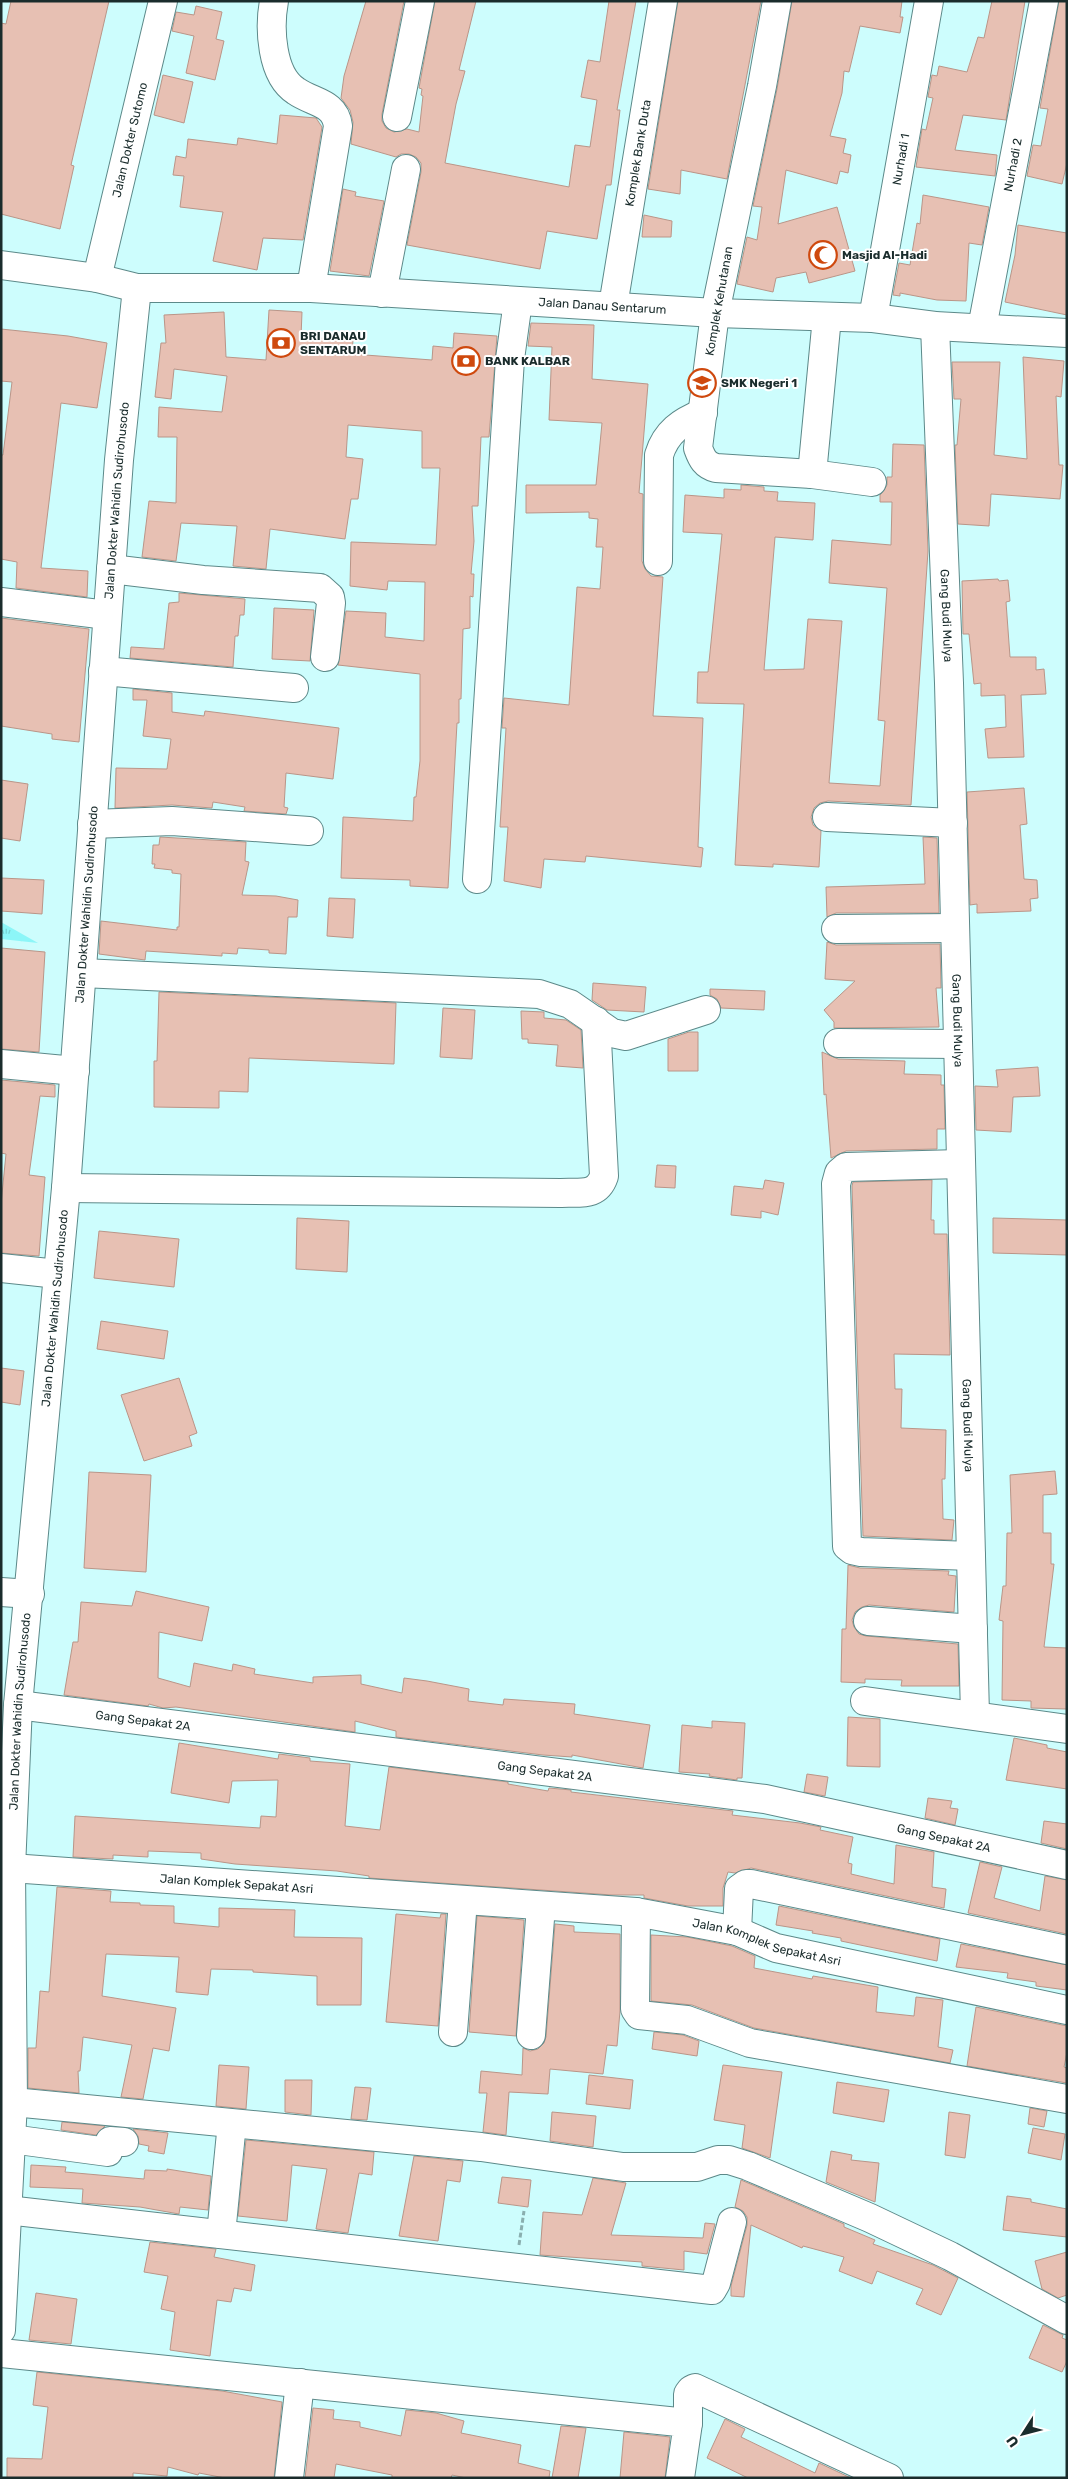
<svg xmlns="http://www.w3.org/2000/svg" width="1068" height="2479" viewBox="0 0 1068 2479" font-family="Rubik,sans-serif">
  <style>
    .park { fill: url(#park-tufts) }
    .building { fill: #e7c0b3; stroke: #ba9588 }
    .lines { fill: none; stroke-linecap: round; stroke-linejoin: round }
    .minor-casing { stroke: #5c8989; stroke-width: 30 }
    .path { stroke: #8aafaf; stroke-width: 3; stroke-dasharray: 5 2.5; stroke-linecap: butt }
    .minor { stroke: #fff; stroke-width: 28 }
    .labels { text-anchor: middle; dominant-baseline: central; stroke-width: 4; stroke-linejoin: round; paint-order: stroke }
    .street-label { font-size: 12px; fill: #1a2c2c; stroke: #fff }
    .poi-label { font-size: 12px; font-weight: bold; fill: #1a2c2c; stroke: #fff; text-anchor: start }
  </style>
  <defs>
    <pattern id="park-tufts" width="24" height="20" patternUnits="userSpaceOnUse" patternTransform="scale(1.25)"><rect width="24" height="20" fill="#8cf6f8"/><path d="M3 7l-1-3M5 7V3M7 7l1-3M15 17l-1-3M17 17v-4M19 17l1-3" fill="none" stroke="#78d3d5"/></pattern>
  </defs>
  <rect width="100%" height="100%" fill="#cdfdfd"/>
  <path class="park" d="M1,922L38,943L1,939Z"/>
  <g class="building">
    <path d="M11,1H109L71,165L74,166L60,229L1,214V23L6,24Z"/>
    <path d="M366,1H404L382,114V121L386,128L394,132L407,129L419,132L423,96L421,95L422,89L419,88L435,1H476L459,70L465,71L456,104L445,163L569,187L575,145L590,147L597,100L581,97L588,60L600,62L609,1H636L617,110H620L611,185H606L597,239L547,231L540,269L407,245L421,172V163L416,157L409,154H401L396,157L351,144L353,122L350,110L341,98L344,76Z"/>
    <path d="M678,1H761L727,179L681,170L680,194L648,189Z"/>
    <path d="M792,1H902L900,17H903L900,33L860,26L849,72L844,71L842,93L830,136L846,139L843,153L851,155L848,173L840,171L837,184L786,170L778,224L837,207L855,271L809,283L806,272L776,278L773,292L737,284L747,237L757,240L762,207L753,206L777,89Z"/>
    <path d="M992,1H1025L1006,120L963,115L955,150L997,155L995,176L916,167L922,129L926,130L933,98L928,97L932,75L937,76L939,66L967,72L978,37L984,38Z"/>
    <path d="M1059,1H1067V163L1062,184L1027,176L1033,145L1041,146L1048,109L1040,108Z"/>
    <path d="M196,6L222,12L216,39L224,41L215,80L186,73L194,36L172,31L176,12L194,15Z"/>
    <path d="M163,75L193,82L184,123L154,115Z"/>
    <path d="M280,115L316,118L322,127L303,240L263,238L257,270L213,261L223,212L180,207L184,176L173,175L176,156L186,158L188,139L237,145L238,138L277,144Z"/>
    <path d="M343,189L356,192L355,196L384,201L369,276L330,271Z"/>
    <path d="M923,195L989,207L982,245L969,243L966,301L937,300L900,293V296L893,295L899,263L910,265L917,223L920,224Z"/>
    <path d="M644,215L672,221L671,237H642Z"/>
    <path d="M1018,225L1067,233V315L1005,302L1015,255Z"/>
    <path d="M269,310L302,312L301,337L353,340L352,354L432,360L433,346L453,348L454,333L497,336L489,437H481L478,506H472L474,541L471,574H474L473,597L470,596V628L463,629L461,699H459V723H457L448,888L410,886V880L341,878L343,817L413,821L414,797H416L420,761V674L338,665L346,611L386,613L385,637L424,641L425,582L388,581L387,590L350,586L351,542L436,545L440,468H422V431L348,425L346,457L363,459L358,499H351L345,539L270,529L266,569L233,566L237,526L181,523L176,561L142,557L149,501L176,503L177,437H158L159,407L222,412L227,376L174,369L171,399L155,397L161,343H166L164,315L224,312L226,357L266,360Z"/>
    <path d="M531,323L594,325L592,379L648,384L639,493L643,494L642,561L645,569L651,576L663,577L653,716L703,718L698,847L703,848L701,867L586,856L585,862L544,859L541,888L504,881L508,827H500L506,728H502L504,698L569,705L577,587L600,589L603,547H596L598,519L589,518V512L526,513V485H596L602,423L549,420L552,347L528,346Z"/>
    <path d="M1,329L68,336L107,343L97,408L61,403L41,568L88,571L87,597L16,588L17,562L1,559V455H3L12,382L1,381Z"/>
    <path d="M1023,357L1064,361L1061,397L1056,396L1059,465H1063L1060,499L991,494L989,526L958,524L955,445H957L961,399H954L952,362H1000L994,455L1027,459Z"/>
    <path d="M893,444L924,445L928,551L911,805L828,801L820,803L814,808L811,817L813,825L821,831L819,867L773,864V867L735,865L744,704L697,703L698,672H708L722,534L683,532L685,495L724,498V489L741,490V485L764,487V491L778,492L777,501L815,503L813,540L775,537L764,670L804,669L808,619L842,621L829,783L880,786L885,721L878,720L887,588L829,583L832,540L891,545L892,502H880V495L887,485V477H892Z"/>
    <path d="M998,579L999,581L1008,580L1010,601L1006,602L1010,657H1036V670L1044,669L1046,694L1021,695L1024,757L988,758L985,729L1006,727L1005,695L981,696V683L974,684L969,634H963L962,581Z"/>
    <path d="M179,593L245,599L244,615H240L238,636H235L233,667L130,658L131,647L164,649L169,603L179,602Z"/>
    <path d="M274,608L314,610L310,661L272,659Z"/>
    <path d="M1,618L89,629L79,742L52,739V734L1,726Z"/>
    <path d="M133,689L172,693V712L204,716L205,711L339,728L333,779L286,773L284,807L288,808L286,814L244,811L245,807L213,802L212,808L172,805L115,808L116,768L167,769L171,739L143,736L147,700H133Z"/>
    <path d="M1,780L28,784L20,841L1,838Z"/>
    <path d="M1024,788L1027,824L1020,825L1024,879L1037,880L1038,898L1030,899L1031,911L977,913V904L970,905L967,792Z"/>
    <path d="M160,837L246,842L245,861L249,862L242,895L276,896L298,900L297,917H288L286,954L269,953V950L238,948L237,954L222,953V956L146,951L145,960L99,954L101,921L177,930V927H179L181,874L172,873V870L154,868L155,864H152L153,845H159Z"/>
    <path d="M923,837L937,838L939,913H836L827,917L826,887L925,884Z"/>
    <path d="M1,878L44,880L42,914L1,911Z"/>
    <path d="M329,898L355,899L353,938L327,936Z"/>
    <path d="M827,942L836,945L940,944L941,988H936L939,1027L834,1028V1022L824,1010L855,981L825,979Z"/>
    <path d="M1,948L45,952L39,1052L1,1049Z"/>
    <path d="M593,983L646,987L644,1012L607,1010L592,1000Z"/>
    <path d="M710,989L765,991L764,1010L721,1008L717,999L710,995Z"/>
    <path d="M159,992L396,1003L394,1064L249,1058L248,1092L219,1091V1108L154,1107V1061H157Z"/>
    <path d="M443,1008L475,1010L472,1059L440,1057Z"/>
    <path d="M521,1011L544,1012V1018L566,1020L581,1030L583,1068L556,1066L558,1045L528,1043V1039H522Z"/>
    <path d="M689,1032H698V1071H668V1039Z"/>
    <path d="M822,1052L838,1059L905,1061L904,1074L941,1075V1085H944L945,1129H937V1149L846,1151L831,1158L826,1094L824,1095Z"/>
    <path d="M1038,1067L1040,1096L1013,1097L1011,1132L976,1130L975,1086L998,1087L996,1070Z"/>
    <path d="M1,1080L55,1085V1097L40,1096L29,1175L45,1177L39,1256L1,1253V1204L6,1154L1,1153Z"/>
    <path d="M657,1165L676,1166L675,1188L655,1187Z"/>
    <path d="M765,1180L784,1183L778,1215L761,1211V1218L731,1215L734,1186L763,1189Z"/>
    <path d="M932,1180L931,1220H934V1234H947L950,1355L894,1354L895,1389H902L901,1428L946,1430L945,1479H942L943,1519L954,1520L952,1540L863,1536L852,1186L853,1182Z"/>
    <path d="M297,1218L349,1221L347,1272L296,1269Z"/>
    <path d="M993,1218L1067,1220V1255L993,1253Z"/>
    <path d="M99,1231L179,1239L174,1287L94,1278Z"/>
    <path d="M101,1321L168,1331L164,1359L97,1349Z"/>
    <path d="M1,1368L24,1371L20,1405L1,1402Z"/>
    <path d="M179,1378L197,1433L189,1436L192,1446L144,1461L121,1395Z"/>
    <path d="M1055,1471L1057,1494L1043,1495V1533H1051V1564H1054L1044,1647L1067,1648V1709L1031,1708V1701L1002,1700L1003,1621L999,1620L1003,1586H1006L1007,1533H1012L1010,1475Z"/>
    <path d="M89,1472L151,1475L146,1572L84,1568Z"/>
    <path d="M848,1565L860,1568L949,1571L948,1575L956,1576L954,1612L869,1605L862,1607L855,1612L852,1620L854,1627L859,1634L866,1636L958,1644L959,1686H901L902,1680L865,1679V1683L841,1682L842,1629H846Z"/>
    <path d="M136,1591L209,1607L202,1641L159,1632L158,1678L190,1687L194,1663L232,1671L233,1664L255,1669L254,1674L313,1683V1677L361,1675V1684L402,1693L404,1678L427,1681L469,1689L468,1701L503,1705L504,1699L575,1704L574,1714L650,1725L643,1768L572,1755V1757L543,1755L396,1737V1731L355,1721V1732L176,1707L163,1708L149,1704L148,1706L64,1695L73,1642H78L81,1602L132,1606Z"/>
    <path d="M848,1717L880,1719V1767L847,1766Z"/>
    <path d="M712,1721L745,1723L742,1778H737V1780L709,1776L710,1774L679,1772L682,1725L712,1728Z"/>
    <path d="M1014,1738L1047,1745V1748L1067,1752V1789L1006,1780Z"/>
    <path d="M179,1743L278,1759L279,1754L310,1758V1761L350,1764L345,1826L380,1830L389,1767L508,1782V1784L548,1791L549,1788L571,1790V1792L733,1811L732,1815L800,1823L821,1827L820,1830L853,1837L848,1863L852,1864L851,1874L894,1884L896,1845L934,1852L932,1887L946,1889L944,1908L751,1868L735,1873L728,1872L723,1888V1906H688L644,1898V1895H612L369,1878V1876L337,1871L235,1864L201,1859V1853L148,1851V1857L113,1855V1859L73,1857L75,1816L260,1828L261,1816L276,1817L278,1780L232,1781L229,1803L171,1793Z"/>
    <path d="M807,1774L828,1777L825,1796L804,1792Z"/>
    <path d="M928,1798L952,1801L950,1808L958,1809L955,1825L925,1818Z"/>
    <path d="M1044,1821L1067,1824V1849L1041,1843Z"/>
    <path d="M980,1862L1002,1867L994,1898L1040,1911L1045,1876L1067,1880V1934L968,1913Z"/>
    <path d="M57,1887L111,1891L110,1902L140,1903V1905L174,1906V1923L219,1927V1908L295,1910L294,1937L362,1938L361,2005H317V1976L253,1972V1970L211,1969L208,1995L176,1992L179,1957L106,1954L102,1996L176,2008L169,2051L153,2048L143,2099L121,2097L132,2045L83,2037L80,2071H78L79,2093L28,2088V2048H36L40,1991L49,1992Z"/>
    <path d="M779,1906L940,1939L937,1961L841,1941V1938L812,1933L813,1931L776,1925Z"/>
    <path d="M396,1914L440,1918L441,1914H446L438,2026L386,2022Z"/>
    <path d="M477,1916L524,1920L516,2036L469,2032Z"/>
    <path d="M555,1924L574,1926V1932L620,1934V2011L617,2046L607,2045L603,2074L550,2069L548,2094L509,2092L506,2135L483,2132L487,2093H479L481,2071L522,2075L523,2048L530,2051L538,2049L544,2043L546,2037Z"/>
    <path d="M651,1935L687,1937L732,1946L755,1956L754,1968L812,1979L813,1976L878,1987L876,2012L914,2016L916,1997L943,2000L938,2047L953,2050L950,2063L754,2028L692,2005L651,2001Z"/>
    <path d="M961,1944L1067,1965V1990L1036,1986V1982L1007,1978L1008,1973L956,1967Z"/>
    <path d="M976,2007L1067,2026V2052L1064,2067L1067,2068V2083L967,2066Z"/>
    <path d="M654,2032L683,2035L699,2041L697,2056L652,2049Z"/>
    <path d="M219,2065L249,2067L246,2109L216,2106Z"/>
    <path d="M723,2065L782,2072L770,2158L742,2148L745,2125L714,2120Z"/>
    <path d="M589,2075L633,2080L630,2109L586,2104Z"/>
    <path d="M285,2080H312L311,2115L285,2112Z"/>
    <path d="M837,2082L889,2090L884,2122L833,2113Z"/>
    <path d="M355,2087L371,2088L367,2120L351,2119Z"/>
    <path d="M1030,2108L1047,2111L1044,2127L1028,2124Z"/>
    <path d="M552,2112L596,2116L593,2147L550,2141Z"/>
    <path d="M949,2112L970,2115L965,2158L945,2155Z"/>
    <path d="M62,2122L105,2126L96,2135L61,2130Z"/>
    <path d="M1033,2128L1065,2134L1061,2160L1028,2153Z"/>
    <path d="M133,2129L168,2133L164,2154L148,2151L149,2146L139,2144L138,2136Z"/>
    <path d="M246,2140L374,2152L372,2175L359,2173L348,2233L316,2229L327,2169L292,2165L287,2221L238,2216Z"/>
    <path d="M831,2151L852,2155L851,2160L879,2163L875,2202L826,2182Z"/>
    <path d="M414,2156L463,2161L460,2182L447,2180L438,2241L399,2236Z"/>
    <path d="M31,2165L66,2167L65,2172L144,2179L145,2170L167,2171V2169L211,2176L208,2210L180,2207L179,2214L140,2207L82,2203L83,2189L30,2187Z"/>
    <path d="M502,2177L531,2180L528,2207L498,2203Z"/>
    <path d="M593,2178L626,2183L611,2235L703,2238L705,2223L715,2224L707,2254L684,2251V2270L642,2266V2262L540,2255L543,2212L582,2215Z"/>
    <path d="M741,2180L844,2224V2227L875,2240L873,2244L933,2265L958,2278L941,2315L916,2304L923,2289L877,2271L872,2284L839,2271L844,2257L803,2246L802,2248L751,2225L744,2297L731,2296V2286L747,2225V2217L743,2211L735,2207Z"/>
    <path d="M1007,2196L1031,2199V2202L1067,2209V2237L1003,2230Z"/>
    <path d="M150,2242L216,2249L214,2257L255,2265L251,2291L234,2288L231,2302L217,2300L210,2356L170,2350L175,2312L161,2309L168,2276L144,2272Z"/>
    <path d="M1067,2252V2295L1058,2298L1042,2289L1035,2261Z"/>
    <path d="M36,2293L77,2299L71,2344L29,2340Z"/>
    <path d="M1043,2325L1063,2335L1062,2338L1067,2340V2361L1062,2372L1029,2358Z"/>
    <path d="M37,2372L222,2391L282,2402L274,2478H225L199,2473L198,2475L168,2467L167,2476L133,2473V2478H7V2458L42,2459L48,2407L33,2405Z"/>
    <path d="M313,2408L334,2410L333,2419L360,2422V2427L401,2436L406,2410L436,2413L464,2421L461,2433L521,2445L518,2463L550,2471L549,2478H466L452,2475L451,2478H392V2475L336,2464L334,2478H305Z"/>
    <path d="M725,2419L745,2429L741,2437L815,2473L819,2463L851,2478H748L707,2458Z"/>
    <path d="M561,2426L586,2428L578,2478H552Z"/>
    <path d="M624,2432L670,2437L665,2478H620Z"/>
  </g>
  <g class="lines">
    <defs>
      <g id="minor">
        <path d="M274,1C269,28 271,75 296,91C313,103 335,102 338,126L311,288"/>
        <path d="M777,1L762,86L715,313L698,448C702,459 705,465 716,468L812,474L872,482"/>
        <path d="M397,117L420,1"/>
        <path id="s1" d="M1,265L97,278L137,288H311L715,313L873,318L935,326L1067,333"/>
        <path id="s2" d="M97,278L163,1"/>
        <path d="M382,293L406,169"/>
        <path id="s3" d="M613,306L663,1"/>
        <path id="s4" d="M873,318L929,1"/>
        <path id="s5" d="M935,326L949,683L975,1715"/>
        <path id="s6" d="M982,328L1044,1"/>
        <path d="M812,474L827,317"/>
        <path d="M658,561L659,455C666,432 681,422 703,413"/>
        <path d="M111,569L203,580L320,588L330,597L331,603L325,657"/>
        <path d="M1,602L107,615"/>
        <path d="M103,671L294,688"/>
        <path d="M827,817L953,823"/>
        <path d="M92,824L172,821L309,831"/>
        <path d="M477,879L510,359L518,301"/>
        <path d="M836,929L955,928"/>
        <path d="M82,973L539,994L570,1004L612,1033L626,1036L706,1010"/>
        <path d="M838,1043L958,1044"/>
        <path d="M1,1064L75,1071"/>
        <path d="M961,1164L846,1167L839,1173L836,1184L847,1546L852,1550L861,1552L971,1556"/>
        <path d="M66,1188L561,1193C580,1192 597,1197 604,1176L596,1021"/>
        <path d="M1,1268L58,1274"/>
        <path d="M1,1592L30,1594"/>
        <path d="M868,1621L973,1629"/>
        <path d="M865,1701L1067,1729"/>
        <path id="s7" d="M18,1705L765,1799L1067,1865"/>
        <path id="s8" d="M11,1868L636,1912L737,1931L776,1948L1067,2010"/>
        <path d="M636,1912L635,2009L639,2015L687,2020L750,2043L1067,2099"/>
        <path d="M737,1931L739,1889L746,1884H751L1067,1950"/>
        <path d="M453,2032L463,1900"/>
        <path d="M531,2035L541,1906"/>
        <path d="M13,2102L481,2147L623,2167H697L718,2160H729L748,2166L870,2218L950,2256L1067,2320"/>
        <path d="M11,2139L108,2152L110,2141L124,2142"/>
        <path d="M7,2210L712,2290L716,2283L732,2222"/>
        <path d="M221,2234L231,2133"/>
        <path id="s9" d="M1,2330L13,2102L11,1868L18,1705L66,1188L119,460L137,288"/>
        <path d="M1,2353L688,2423L680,2478"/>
        <path d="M688,2423V2394L691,2390L695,2388L889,2478"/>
        <path d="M289,2478L300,2383"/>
      </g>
    </defs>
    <use href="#minor" class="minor-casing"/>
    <path class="path" d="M519,2245L524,2211"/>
    <use href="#minor" class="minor"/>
  </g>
  <defs>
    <symbol id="mosque-ring" viewBox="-11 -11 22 22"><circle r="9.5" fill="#fff" stroke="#cf490e" stroke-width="1.5"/><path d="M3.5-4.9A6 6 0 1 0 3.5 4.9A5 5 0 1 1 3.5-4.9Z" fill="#cf490e"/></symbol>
    <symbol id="bank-ring" viewBox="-11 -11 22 22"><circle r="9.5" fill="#fff" stroke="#cf490e" stroke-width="1.5"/><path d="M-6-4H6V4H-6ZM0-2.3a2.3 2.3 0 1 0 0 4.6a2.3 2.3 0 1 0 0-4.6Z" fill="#cf490e"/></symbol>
    <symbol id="school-ring" viewBox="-11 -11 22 22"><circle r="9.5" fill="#fff" stroke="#cf490e" stroke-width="1.5"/><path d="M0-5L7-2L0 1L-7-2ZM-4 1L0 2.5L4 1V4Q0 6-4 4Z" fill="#cf490e"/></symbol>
  </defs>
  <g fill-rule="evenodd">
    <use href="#mosque-ring" x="807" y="239" width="32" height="32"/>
    <use href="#bank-ring" x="265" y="327" width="32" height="32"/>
    <use href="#bank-ring" x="450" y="345" width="32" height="32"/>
    <use href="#school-ring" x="686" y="367" width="32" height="32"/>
  </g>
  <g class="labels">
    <g class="street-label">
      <text stroke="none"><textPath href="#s2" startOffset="142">Jalan Dokter Sutomo</textPath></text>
      <text stroke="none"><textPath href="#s3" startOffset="155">Komplek Bank Duta</textPath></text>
      <text stroke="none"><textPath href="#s4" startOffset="161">Nurhadi 1</textPath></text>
      <text stroke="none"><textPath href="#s6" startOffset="166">Nurhadi 2</textPath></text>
      <text transform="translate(719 301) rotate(-80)">Komplek Kehutanan</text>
      <text stroke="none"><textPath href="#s1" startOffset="604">Jalan Danau Sentarum</textPath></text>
      <text stroke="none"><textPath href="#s9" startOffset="1834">Jalan Dokter Wahidin Sudirohusodo</textPath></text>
      <text stroke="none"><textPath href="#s5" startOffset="290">Gang Budi Mulya</textPath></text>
      <text stroke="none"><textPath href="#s9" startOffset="1429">Jalan Dokter Wahidin Sudirohusodo</textPath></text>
      <text stroke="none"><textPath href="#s5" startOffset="695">Gang Budi Mulya</textPath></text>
      <text stroke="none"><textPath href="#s9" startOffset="1024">Jalan Dokter Wahidin Sudirohusodo</textPath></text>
      <text stroke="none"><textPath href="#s5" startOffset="1100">Gang Budi Mulya</textPath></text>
      <text stroke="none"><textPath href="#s9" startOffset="619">Jalan Dokter Wahidin Sudirohusodo</textPath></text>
      <text stroke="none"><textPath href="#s7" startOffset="126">Gang Sepakat 2A</textPath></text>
      <text stroke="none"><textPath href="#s7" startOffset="531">Gang Sepakat 2A</textPath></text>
      <text stroke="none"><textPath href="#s7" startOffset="936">Gang Sepakat 2A</textPath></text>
      <text stroke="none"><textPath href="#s8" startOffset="226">Jalan Komplek Sepakat Asri</textPath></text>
      <text stroke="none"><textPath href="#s8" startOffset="761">Jalan Komplek Sepakat Asri</textPath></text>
    </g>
    <g class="poi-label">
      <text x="842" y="255">Masjid Al-Hadi</text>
      <text x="300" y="336">BRI DANAU<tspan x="300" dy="14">SENTARUM</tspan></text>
      <text x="485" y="361">BANK KALBAR</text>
      <text x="721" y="383">SMK Negeri 1</text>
    </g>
  </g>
  <rect width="1068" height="2479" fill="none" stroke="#1a2c2c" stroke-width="5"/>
  <g transform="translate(1023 2434) rotate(234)" stroke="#ffffff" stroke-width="4" paint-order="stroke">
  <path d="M0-4L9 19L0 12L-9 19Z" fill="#1a2c2c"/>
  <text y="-8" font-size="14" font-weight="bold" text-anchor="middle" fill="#1a2c2c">U</text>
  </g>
</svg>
